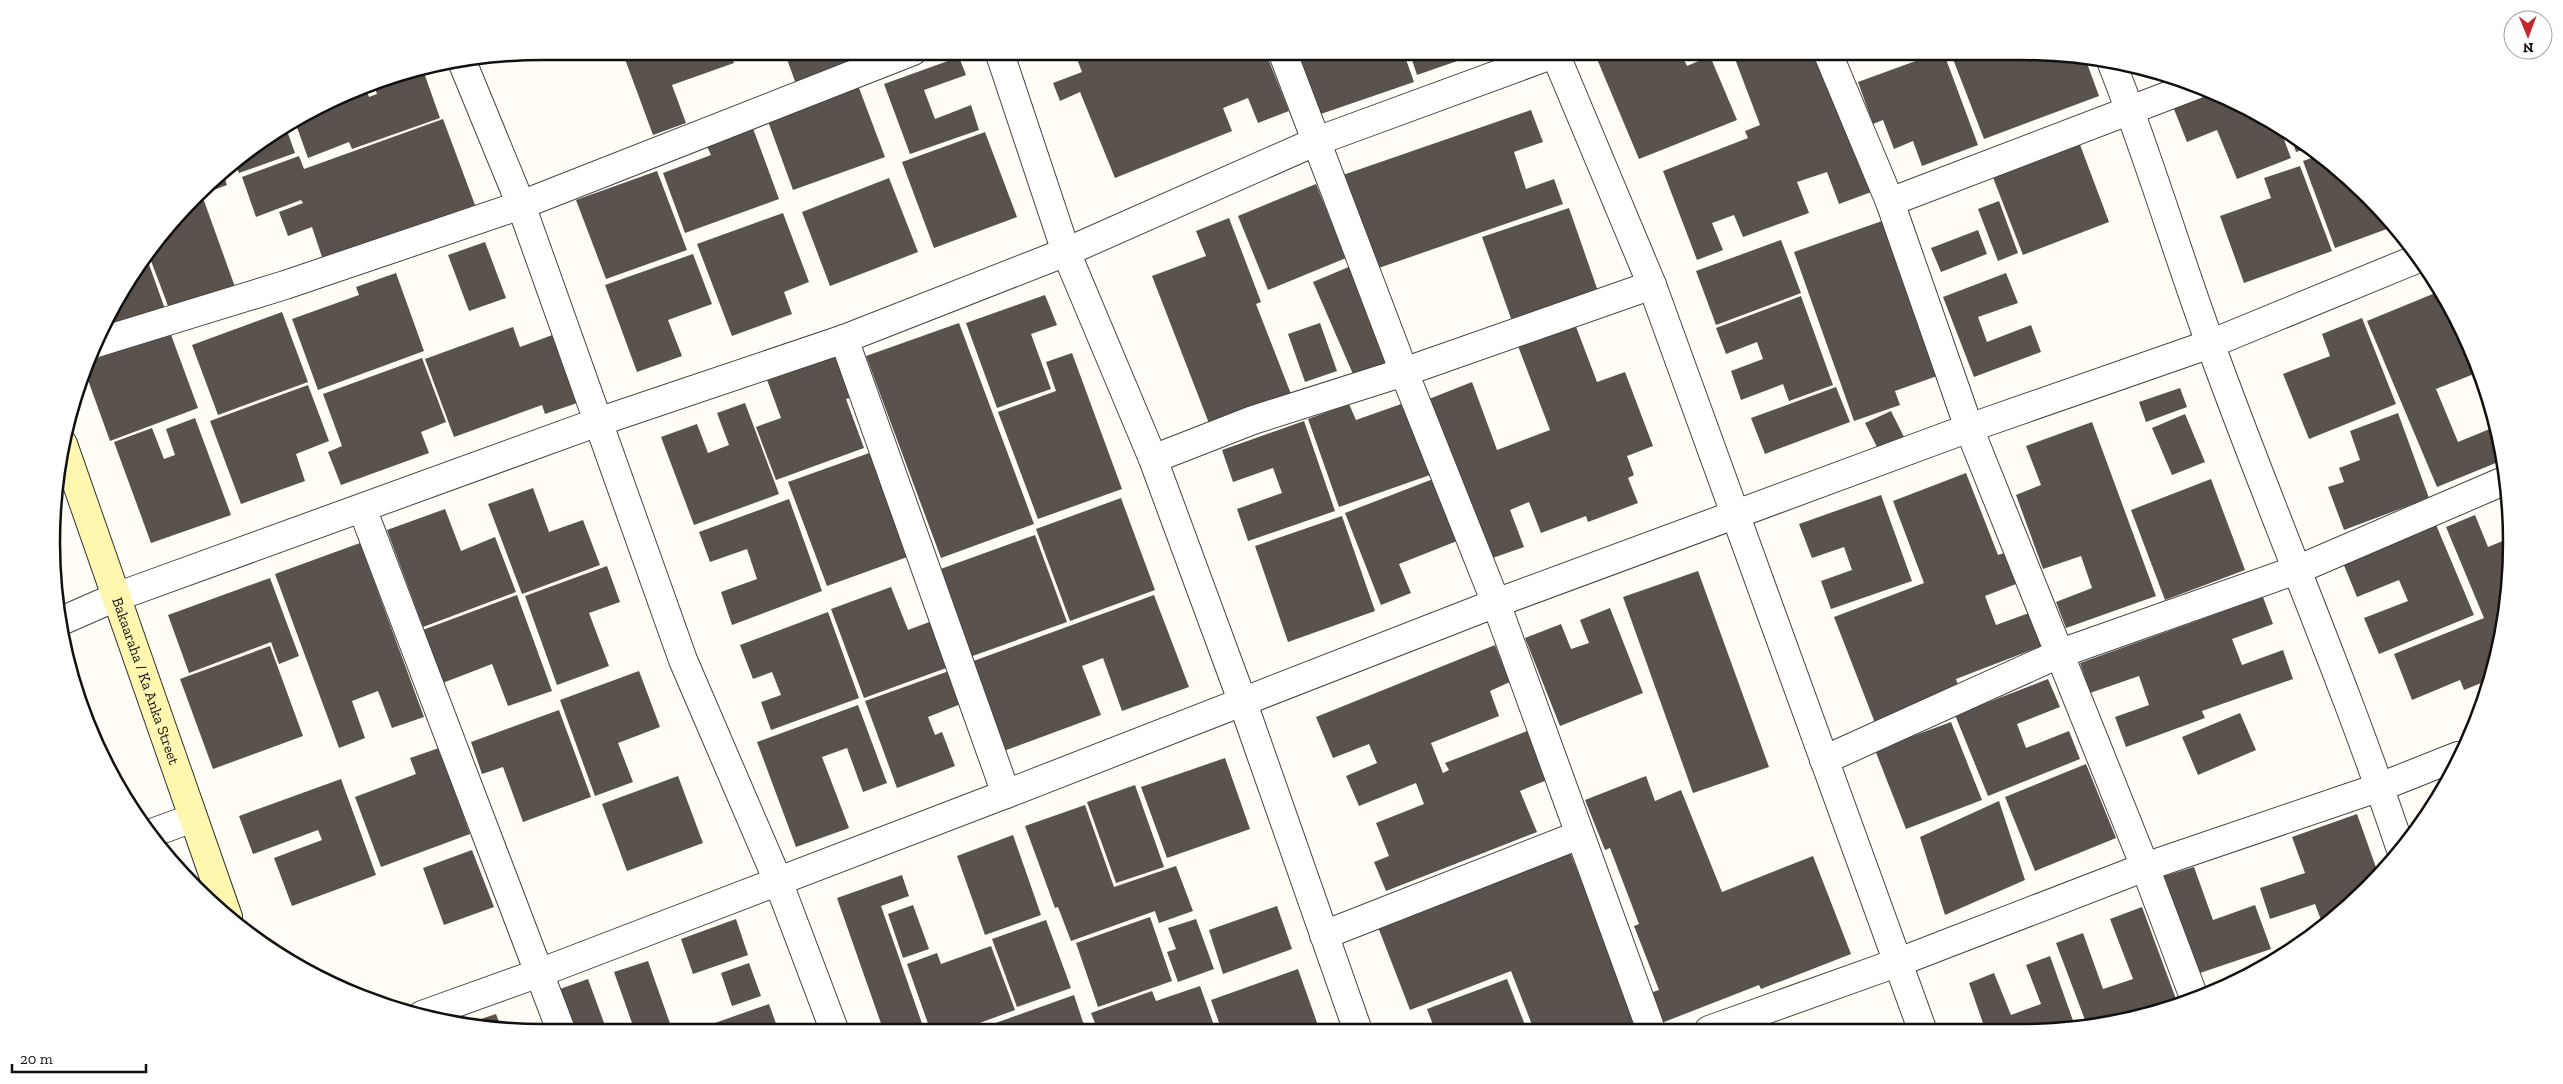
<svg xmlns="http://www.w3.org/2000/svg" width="2563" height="1084" viewBox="0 0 2563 1084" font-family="'Zilla Slab',serif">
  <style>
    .building { fill: #5a524d }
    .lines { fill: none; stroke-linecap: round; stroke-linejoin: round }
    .street-casing { stroke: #444; stroke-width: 30 }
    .secondary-casing { stroke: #333; stroke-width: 30 }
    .street { stroke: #fff; stroke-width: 28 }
    .secondary { stroke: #fff6b0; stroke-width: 28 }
    .labels { text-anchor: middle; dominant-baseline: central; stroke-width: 5; stroke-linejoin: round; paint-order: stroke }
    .street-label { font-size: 15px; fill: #111; stroke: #fff }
    .rim { fill: none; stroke: #111; stroke-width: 2.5 }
  </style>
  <rect width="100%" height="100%" fill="#fffdf5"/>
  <g class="building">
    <path d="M622,51H730L734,63L672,85L686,123L653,135Z"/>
    <path d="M784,51H856L859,61L796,84Z"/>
    <path d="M1074,51H1265L1289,111L1258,123L1248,98L1223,108L1232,131L1115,178L1080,92L1060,101L1053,83L1082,72Z"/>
    <path d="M1292,51H1403L1414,82L1315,116Z"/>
    <path d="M1409,51H1483V52L1417,75Z"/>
    <path d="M1616,51H1680L1687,66L1710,56L1737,120L1639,159L1597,59Z"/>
    <path d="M1732,51H1821L1874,191L1839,204L1827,172L1797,182L1809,213L1743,237L1734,215L1712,223L1723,250L1697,260L1663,171L1748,138L1745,131L1760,125Z"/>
    <path d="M1834,51H1861L1837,60Z"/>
    <path d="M1943,51L1978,145L1922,166L1913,141L1894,149L1883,120L1873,124L1858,82Z"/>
    <path d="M1957,51H2021L2084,55L2099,96L1984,139L1951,54Z"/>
    <path d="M959,57L966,75L924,90L935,119L971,105L979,130L910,154L884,84Z"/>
    <path d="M422,67L440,118L352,149L349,142L308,158L294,119L365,86L369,97L377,94L373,82Z"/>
    <path d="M856,80L885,157L793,190L765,113Z"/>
    <path d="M2208,90L2266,117L2279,126L2291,158L2237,179L2217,130L2187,142L2172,104Z"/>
    <path d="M1531,110L1543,142L1514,152L1526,189L1554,179L1563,204L1373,270L1340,176Z"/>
    <path d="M443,119L475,205L323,260L312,227L288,236L279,212L303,203L301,200L256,217L242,177L299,156L304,169Z"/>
    <path d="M751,123L779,199L685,233L663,173L711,155L704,140Z"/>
    <path d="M285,125L295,153L239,173L234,162Z"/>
    <path d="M985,132L1017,217L934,248L902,162Z"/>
    <path d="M2290,134L2300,141L2309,148L2296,152Z"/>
    <path d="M2079,142L2109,222L2023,255L1992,175Z"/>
    <path d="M2320,155L2344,173L2395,226L2335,248L2303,161Z"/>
    <path d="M2300,166L2332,251L2244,283L2220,216L2271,198L2264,178Z"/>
    <path d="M222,171L227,185L195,197L219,173Z"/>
    <path d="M657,171L687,250L606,279L576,200Z"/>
    <path d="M889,178L918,252L830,286L802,212Z"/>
    <path d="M1316,184L1346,258L1268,290L1238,216Z"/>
    <path d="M203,198L235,287L170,311L148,253L173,219L189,203Z"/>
    <path d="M1999,201L2018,253L1998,261L1978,209Z"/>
    <path d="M1569,208L1600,297L1514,327L1482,237Z"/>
    <path d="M783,213L809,282L784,292L792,314L732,336L697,244Z"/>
    <path d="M1229,218L1261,302L1256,304L1291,394L1210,426L1152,276L1206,256L1196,231Z"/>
    <path d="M1882,221L1937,376L1895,391L1900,405L1854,421L1794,252Z"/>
    <path d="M1978,230L1987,254L1941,272L1931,248Z"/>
    <path d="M1781,240L1801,293L1716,325L1696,271Z"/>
    <path d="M485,242L506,298L469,311L448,255Z"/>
    <path d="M693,254L712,304L668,320L682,356L637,372L605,285Z"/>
    <path d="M146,256L165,309L101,333L117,297Z"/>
    <path d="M1351,266L1393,365L1356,381L1313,282Z"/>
    <path d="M396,273L424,351L318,390L292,319L359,295L356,287Z"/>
    <path d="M2006,273L2018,303L1978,317L1987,342L2031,325L2041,352L1974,377L1943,297Z"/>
    <path d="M2440,291L2461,325L2479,372L2436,389L2458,442L2497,426L2503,460L2437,487L2367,321Z"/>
    <path d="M1045,295L1057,325L1031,334L1051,389L997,408L966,323Z"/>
    <path d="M1801,296L1833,385L1789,401L1783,384L1741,400L1731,371L1763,359L1757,342L1726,354L1716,328Z"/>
    <path d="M282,312L308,382L218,415L192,345Z"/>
    <path d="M2362,318L2396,404L2309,439L2283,374L2330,356L2322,334Z"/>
    <path d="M959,323L1034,524L941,558L866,356Z"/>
    <path d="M1320,323L1337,371L1305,382L1288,334Z"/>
    <path d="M1575,324L1597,382L1625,372L1653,446L1627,456L1634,475L1628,478L1638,503L1588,522L1586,516L1541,533L1529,502L1510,510L1524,547L1484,561L1429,399L1472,382L1497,450L1550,430L1518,346Z"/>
    <path d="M513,327L520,347L555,334L580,402L545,414L542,405L454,437L425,359Z"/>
    <path d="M170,332L198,408L110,441L84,369L87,362Z"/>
    <path d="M839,350L856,396L846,399L864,448L776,480L756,427L781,418L766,377Z"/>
    <path d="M1072,353L1122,489L1038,519L998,412L1056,391L1046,362Z"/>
    <path d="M422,358L446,422L421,432L429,453L341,485L328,452L342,446L323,394Z"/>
    <path d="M308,385L329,441L296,454L305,481L241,504L210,421Z"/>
    <path d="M1836,387L1850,422L1765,454L1751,418Z"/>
    <path d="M2180,388L2187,407L2146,422L2139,402Z"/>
    <path d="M745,403L779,494L694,525L661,437L697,424L708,453L729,445L717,413Z"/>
    <path d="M1404,403L1430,475L1339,507L1308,419L1349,404L1356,420Z"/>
    <path d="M1891,411L1905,439L1879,451L1865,423Z"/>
    <path d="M2398,413L2429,498L2344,530L2328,487L2344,482L2339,468L2360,460L2350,431Z"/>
    <path d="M2185,414L2205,462L2172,475L2152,428Z"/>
    <path d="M195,418L231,515L151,543L114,442L152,428L164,459L175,455L166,429Z"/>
    <path d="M1304,421L1335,511L1248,541L1237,509L1282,493L1273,468L1233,482L1222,450Z"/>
    <path d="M2092,422L2156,596L2066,628L2056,602L2092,588L2081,556L2043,569L2016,495L2041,485L2026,446Z"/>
    <path d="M872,452L910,556L827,586L788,482Z"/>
    <path d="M1966,473L1998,555L2004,553L2016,584L1985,596L1996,625L2029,613L2042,646L1956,679L1960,691L1875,723L1834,617L1924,583L1893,501Z"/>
    <path d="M1433,479L1457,541L1399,564L1411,593L1381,605L1345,513Z"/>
    <path d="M2211,479L2245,570L2165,600L2131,510Z"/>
    <path d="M533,488L549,532L583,520L600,565L522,594L488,504Z"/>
    <path d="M1881,495L1912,581L1831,609L1821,581L1852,570L1844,547L1812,558L1799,524Z"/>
    <path d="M1121,498L1155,590L1070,621L1036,529Z"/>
    <path d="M2509,498L2511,510L2510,520L2502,500Z"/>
    <path d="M789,499L822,591L732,625L721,592L757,579L747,549L710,562L699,532Z"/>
    <path d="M445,509L461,551L495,537L516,592L423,627L387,530Z"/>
    <path d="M2475,515L2488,547L2510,538L2508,606L2491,679L2464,690L2460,680L2412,700L2394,654L2484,618L2446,527Z"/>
    <path d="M1342,516L1375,611L1288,642L1255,546Z"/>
    <path d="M2434,520L2474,615L2379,654L2364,618L2408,601L2399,580L2357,597L2341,558Z"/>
    <path d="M1035,535L1067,622L967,658L935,571Z"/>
    <path d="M360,543L424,717L392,728L378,691L352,701L365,738L339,748L275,574Z"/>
    <path d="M607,566L620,602L589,613L609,666L557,685L525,596Z"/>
    <path d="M1698,571L1769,767L1693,793L1623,597Z"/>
    <path d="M270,578L299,656L279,664L271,642L189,673L168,615Z"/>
    <path d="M891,587L908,630L932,621L949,667L864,698L831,609Z"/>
    <path d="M517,595L552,691L508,706L492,664L440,684L420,631Z"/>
    <path d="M1154,595L1189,687L1122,711L1103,658L1082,666L1101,715L1001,752L968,663Z"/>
    <path d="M2263,597L2273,624L2232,639L2242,665L2283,650L2293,679L2202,711L2205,718L2126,747L2115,717L2149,705L2139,676L2090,693L2080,663Z"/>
    <path d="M1610,608L1643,693L1560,726L1525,638L1561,624L1571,649L1589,643L1580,620Z"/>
    <path d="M828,612L859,698L771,730L761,702L781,695L772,672L753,679L740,645Z"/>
    <path d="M1495,645L1510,682L1490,691L1499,716L1431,743L1443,773L1449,770L1445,763L1527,731L1547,780L1520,791L1537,832L1386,891L1374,862L1389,856L1376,823L1424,804L1416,783L1359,806L1346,776L1377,763L1369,744L1333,758L1316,717Z"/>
    <path d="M270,646L303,736L213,769L180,679Z"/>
    <path d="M639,671L660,727L618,743L633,782L595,796L560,700Z"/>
    <path d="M949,671L961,704L928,717L935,735L942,732L955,766L897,788L865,701Z"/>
    <path d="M2048,679L2060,707L2017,724L2026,748L2069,731L2080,759L1988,796L1955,715Z"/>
    <path d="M858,705L887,783L863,792L847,748L822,757L849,828L796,847L757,742Z"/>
    <path d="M559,710L591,797L523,822L503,767L482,774L471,742Z"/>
    <path d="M2240,713L2256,750L2198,775L2182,737Z"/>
    <path d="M1951,722L1982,800L1906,829L1875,750Z"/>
    <path d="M439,748L470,834L381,867L355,797L416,774L410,758Z"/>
    <path d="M1225,758L1250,829L1167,858L1141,787Z"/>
    <path d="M2086,764L2116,838L2035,871L2005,797Z"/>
    <path d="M115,772L124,793L123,794L112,774Z"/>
    <path d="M678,776L703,843L627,871L602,804Z"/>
    <path d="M1646,776L1655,801L1681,790L1722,892L1813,856L1851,954L1761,989L1759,985L1659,1024L1647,994L1659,990L1634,926L1639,924L1610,848L1605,850L1585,800Z"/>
    <path d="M341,779L376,875L292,906L274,858L322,840L318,830L253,854L239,816Z"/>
    <path d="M1135,785L1164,867L1116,883L1087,802Z"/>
    <path d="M1999,801L2025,880L1945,915L1920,837Z"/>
    <path d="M1085,805L1114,887L1176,866L1193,911L1159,923L1155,911L1071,941L1058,907L1055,908L1025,826Z"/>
    <path d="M2357,814L2378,873L2344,911L2323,925L2315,904L2270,919L2260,888L2305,873L2292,837Z"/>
    <path d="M1013,835L1041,915L985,935L957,856Z"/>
    <path d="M472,850L494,907L444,925L423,868Z"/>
    <path d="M1570,852L1640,1028L1534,1030L1511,971L1410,1010L1378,927Z"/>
    <path d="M2194,867L2213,920L2255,905L2271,949L2194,975L2161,877Z"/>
    <path d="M902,875L909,896L881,906L925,1032H884L837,898Z"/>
    <path d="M913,905L929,949L903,958L888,914Z"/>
    <path d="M1277,906L1292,949L1223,974L1209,930Z"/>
    <path d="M2142,907L2179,1007L2088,1028L2056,943L2083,933L2103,989L2133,979L2110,919Z"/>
    <path d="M1150,917L1172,981L1098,1007L1076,943Z"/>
    <path d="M736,919L748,955L693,974L681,939Z"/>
    <path d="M1196,919L1214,969L1178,982L1167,952L1176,949L1168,928Z"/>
    <path d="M1046,920L1071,988L1017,1007L992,939Z"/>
    <path d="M991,946L1015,1010L955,1032H931L907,964L937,953L941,964Z"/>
    <path d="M2050,956L2076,1029H1985L1969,983L1994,973L2011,1015L2041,1004L2026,965Z"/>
    <path d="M648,961L673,1032L572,1033L557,990L588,979L607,1031L632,1023L614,972Z"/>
    <path d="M749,963L761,996L732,1006L721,973Z"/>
    <path d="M1298,969L1320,1031H1222L1211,1000Z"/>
    <path d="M1507,979L1527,1030H1435L1427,1009Z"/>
    <path d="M1200,986L1216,1031H1098L1091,1013L1152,991L1156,1001Z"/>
    <path d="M1074,995L1084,1025L1067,1031L992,1032L990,1025Z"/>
    <path d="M769,1004L779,1032H689Z"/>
    <path d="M496,1014L502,1030L463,1025Z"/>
    <path d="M986,1025L988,1032H968V1031Z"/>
  </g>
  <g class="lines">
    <defs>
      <g id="street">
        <path d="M999,51L1066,252L1153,459L1243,703L1358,1031"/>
        <path d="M1282,51L1404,372L1496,603L1651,1030"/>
        <path d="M1554,51L1652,285L1922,1029"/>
        <path d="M1827,51L1890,202L1969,428L2145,867L2195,1000"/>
        <path d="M461,59L521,205L683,660L778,881L835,1032"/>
        <path d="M2111,61C2148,154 2176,250 2210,343C2271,512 2343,677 2400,847"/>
        <path d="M1890,202L2196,85"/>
        <path d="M844,339L1006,794"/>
        <path d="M96,343L285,285L521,205L913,51"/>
        <path d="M1153,459L1253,420L1404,372L1652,285"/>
        <path d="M362,508L562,1033"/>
        <path d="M59,622L116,597L598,422L844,339L1066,252L1317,141L1562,51"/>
        <path d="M1824,760L2061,653L2299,569L2506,480"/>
        <path d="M149,834L193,818"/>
        <path d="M1324,935L1579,835"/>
        <path d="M422,1015L539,973L1006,794L1496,603L1969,428L2210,344L2419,258"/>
        <path d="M1709,1030L1899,962L2145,867L2380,787L2458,756"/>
      </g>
      <g id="secondary">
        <path id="s1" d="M63,444L228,917"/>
      </g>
    </defs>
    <use href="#street" class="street-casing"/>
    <use href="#secondary" class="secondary-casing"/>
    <use href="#street" class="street"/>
    <use href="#secondary" class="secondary"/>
  </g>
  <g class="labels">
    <g class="street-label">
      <text stroke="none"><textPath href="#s1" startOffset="251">Bakaaraha / Ka Anka Street</textPath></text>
    </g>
  </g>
  <path d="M0 0H2563V1084H0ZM542 60H2021A482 482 0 0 1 2503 542V542A482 482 0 0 1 2021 1024H542A482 482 0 0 1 60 542V542A482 482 0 0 1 542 60Z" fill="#fff" fill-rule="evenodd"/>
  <path class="rim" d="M542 60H2021A482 482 0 0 1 2503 542V542A482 482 0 0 1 2021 1024H542A482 482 0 0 1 60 542V542A482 482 0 0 1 542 60Z"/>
  <g transform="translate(2528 35) rotate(179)"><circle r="24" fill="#ffffff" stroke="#a0a0a0"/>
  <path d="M0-4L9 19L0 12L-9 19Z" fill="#c4262e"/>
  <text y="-8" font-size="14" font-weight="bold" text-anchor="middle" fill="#111111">N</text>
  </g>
  <path d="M12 1064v8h134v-8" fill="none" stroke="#111111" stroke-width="2.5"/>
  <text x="20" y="1064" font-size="15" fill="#111111" stroke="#ffffff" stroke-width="4" paint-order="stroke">20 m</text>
</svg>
